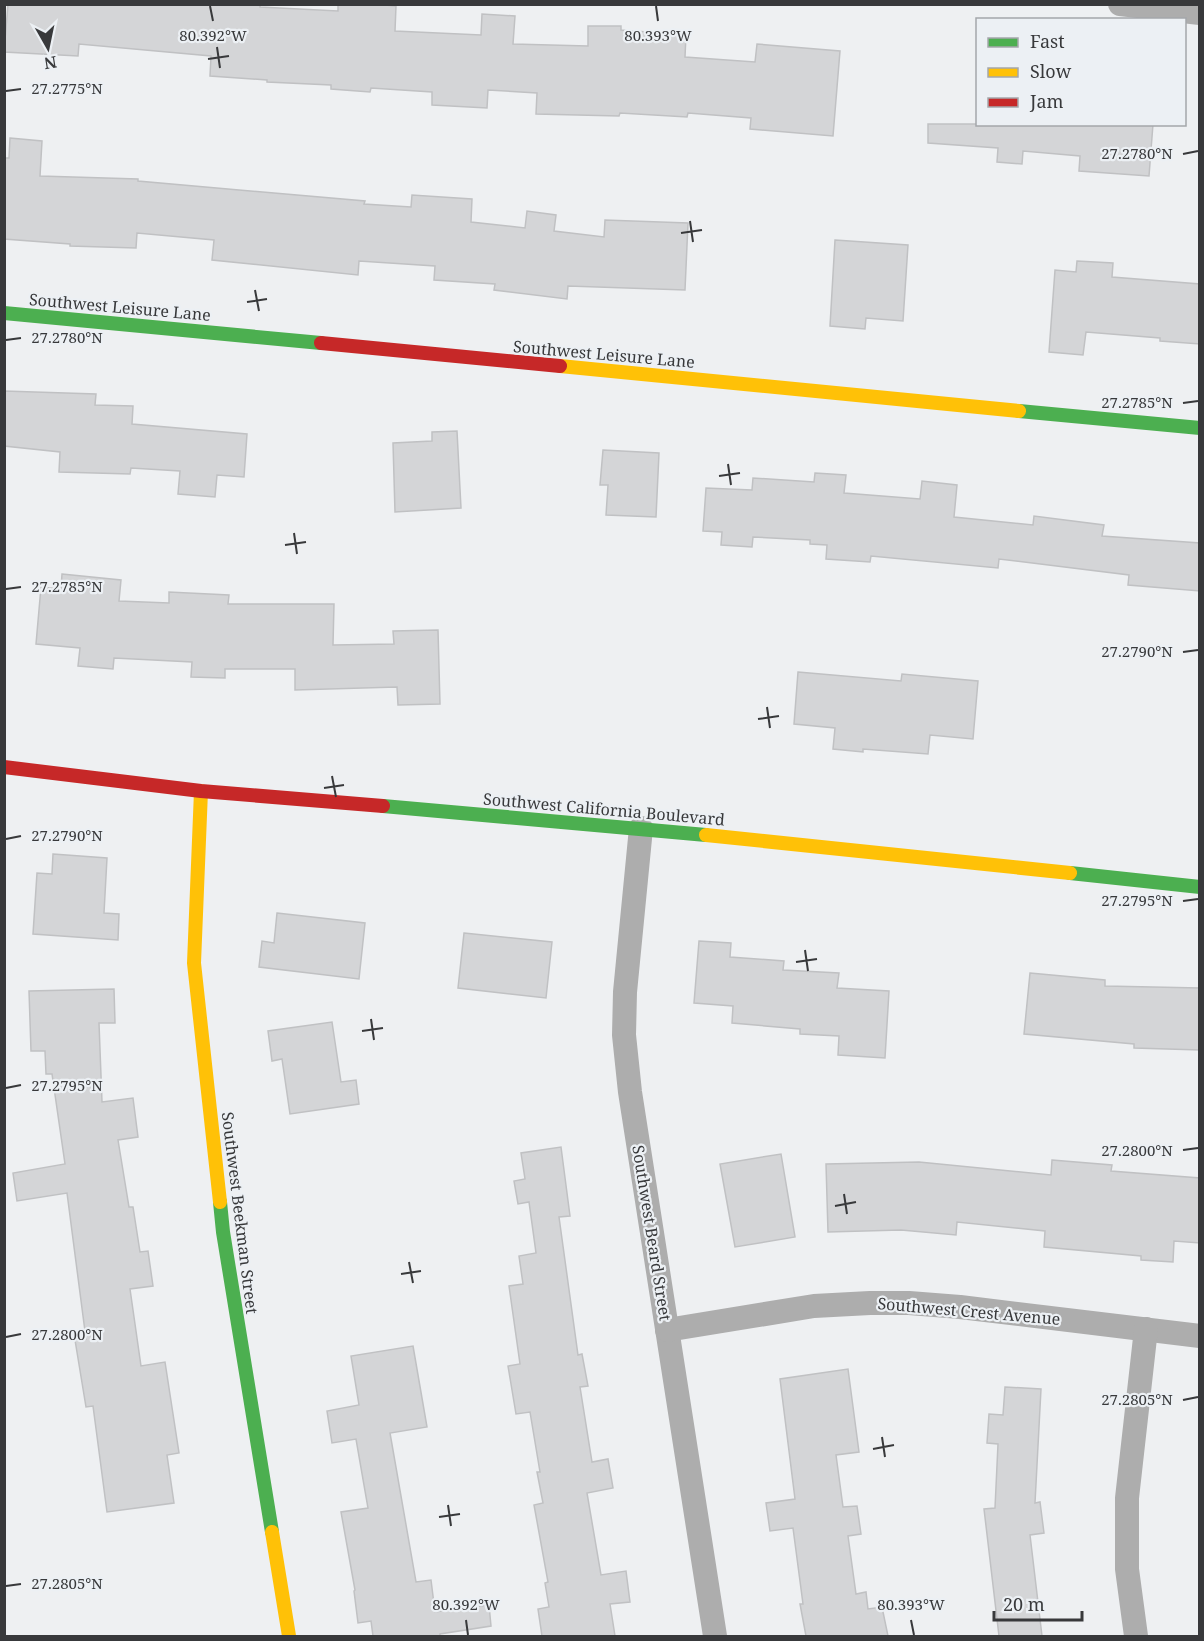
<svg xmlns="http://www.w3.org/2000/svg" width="1204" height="1641" viewBox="0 0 1204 1641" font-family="'Noto Serif',serif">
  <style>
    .building { fill: #d4d5d7; stroke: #c0c1c3; stroke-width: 1.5 }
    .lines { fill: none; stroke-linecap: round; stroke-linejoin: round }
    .street { stroke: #adadad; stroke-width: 24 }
    .fast { stroke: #4caf50; stroke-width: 14 }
    .slow { stroke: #ffc107; stroke-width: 14 }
    .jam { stroke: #c62828; stroke-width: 14 }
    .ticks { fill: none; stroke: #38393b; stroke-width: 2 }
    .labels { text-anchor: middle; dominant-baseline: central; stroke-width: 4.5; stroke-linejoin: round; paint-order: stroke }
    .street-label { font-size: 16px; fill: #38393b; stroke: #ecf0f4 }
    .ticks-label { font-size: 15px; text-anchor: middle; fill: #38393b; stroke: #ecf0f4; stroke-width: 4.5; stroke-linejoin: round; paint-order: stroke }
  </style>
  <rect width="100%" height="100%" fill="#eef0f2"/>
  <g class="building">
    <path d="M8,4H260V7L338,11V4H374L396,6L395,31L481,35L482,14L515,16L513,44L588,46V26H621V30L686,35L685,57L755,62L757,44L840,51L833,136L750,129L751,118L688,113L687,117L620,113L619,116L536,114L537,93L488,90L487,108L432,105V92L371,88L370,92L331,89V85L267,82V80L210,76L211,56L79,44L78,56L4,52Z"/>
    <path d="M928,124H1153L1149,176L1079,171L1080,156L1023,151L1022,164L997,162L998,148L928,143Z"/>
    <path d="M10,138L42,141L40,176L138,179V181L365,201L364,204L411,207L412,195L472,199L471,222L525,228L527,211L556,215L554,231L604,237L605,220L688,223L685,290L568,286L567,299L494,290L495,284L434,280L435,266L359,261L358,275L212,260L214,240L137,233L136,248L70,246V244L4,239V158H9Z"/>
    <path d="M835,240L908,245L903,321L866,318L865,329L830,326Z"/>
    <path d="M1077,261L1113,263L1112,277L1200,284V344L1160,341V338L1086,332L1083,355L1049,352L1055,270L1076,272Z"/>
    <path d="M4,391L96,394L95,405L133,406L132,424L247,434L244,477L217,475L215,497L178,494L180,471L131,468L130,474L59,472L60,452L4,446Z"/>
    <path d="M457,431L461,508L395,512L393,443L432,441V432Z"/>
    <path d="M603,450L659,453L656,517L606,515L608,485H600Z"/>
    <path d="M815,473L846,475L844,493L920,499L922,481L957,485L954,517L1033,525L1034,516L1104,525L1102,536L1200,543V591L1128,585L1129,575L999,559L998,568L871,556L870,562L826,559L827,545L810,544V540L753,537L752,547L721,545L722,532L703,531L706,488L752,490L753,478L814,482Z"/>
    <path d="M62,574L121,580L119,601L169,603V592L229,595L228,604H334L333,645L394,644L393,631L438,630L440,704L398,705L397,687L295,690V669H225V678L191,677L192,662L114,658L113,669L78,666L80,648L36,644L41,587L61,589Z"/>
    <path d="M798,672L901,681L902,674L978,681L973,739L930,735L928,754L863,749V752L833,749L835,728L794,724Z"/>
    <path d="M53,854L107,858L104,913L119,914L118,940L33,934L37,873L52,874Z"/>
    <path d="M277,913L365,923L359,979L259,967L262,941L274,943Z"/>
    <path d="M464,933L552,942L546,998L458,988Z"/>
    <path d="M699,941L731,943L730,957L784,961L783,970L839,973L837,988L889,991L885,1058L838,1055L839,1036L800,1034V1029L732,1023L733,1006L694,1003Z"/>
    <path d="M1030,973L1105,980V986L1200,988V1050L1134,1048V1044L1024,1034Z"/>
    <path d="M114,989L115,1023H99L102,1102L133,1098L138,1137L118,1140L129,1207H133L140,1252L148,1251L153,1286L130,1289L141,1366L165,1362L179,1453L167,1455L174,1503L107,1512L93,1406L86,1407L75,1340L86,1339L67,1193L17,1201L13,1173L65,1164L52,1074H46L45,1051H31L29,991Z"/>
    <path d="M332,1022L341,1082L356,1080L359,1104L290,1114L282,1059L272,1061L268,1031Z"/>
    <path d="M561,1147L570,1216L559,1217L578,1355L582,1354L588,1386L580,1387L592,1462L608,1459L613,1488L587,1493L601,1575L626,1571L630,1602L610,1604L615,1636H542L538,1609L549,1607L545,1583L548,1582L534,1505L543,1503L537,1472H540L530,1412L516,1414L508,1366L520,1364L509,1286L523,1284L519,1256L536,1253L529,1202L518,1204L514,1181L525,1179L521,1153Z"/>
    <path d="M781,1154L795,1237L735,1247L720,1164Z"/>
    <path d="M1052,1160L1112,1165L1111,1171L1200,1178V1243L1174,1241L1173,1262L1141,1260V1256L1044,1247L1045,1231L957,1222L956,1235L901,1230L828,1232L826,1164L919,1162L1051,1175Z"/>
    <path d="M413,1346L427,1427L390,1433L416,1582L431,1580L435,1612L489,1605L491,1626L440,1634V1636H373L371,1621L358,1623L354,1591L355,1590L341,1512L368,1508L356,1439L332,1443L327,1411L359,1405L351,1356Z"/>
    <path d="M848,1369L859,1452L836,1455L843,1507L857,1506L861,1534L848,1536L856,1594L866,1592L868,1609L882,1607L888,1636H806L800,1604H803L793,1528L770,1531L766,1503L795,1499L780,1379Z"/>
    <path d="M1005,1387L1041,1389L1035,1503L1040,1502L1044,1533L1030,1535L1042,1636H999L984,1509L995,1508L998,1444L987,1443L989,1414L1003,1415Z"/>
  </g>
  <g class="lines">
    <g class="street">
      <path d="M1120,4L1200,13"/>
      <path d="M641,828L625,992L624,1035L630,1092L715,1636"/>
      <path d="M667,1330L814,1306L870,1303H909L960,1307L1200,1336"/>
      <path d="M1136,1636L1127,1569V1498L1146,1329"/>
    </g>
    <g class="fast">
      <path d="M4,313L321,343"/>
      <path d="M1019,411L1200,428"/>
      <path d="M383,806L706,835"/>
      <path d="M1070,873L1200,887"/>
      <path d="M220,1202L223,1232L272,1532"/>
    </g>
    <g class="slow">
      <path d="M560,366L1019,411"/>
      <path d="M201,791L194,963L220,1202"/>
      <path d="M706,835L1070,873"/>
      <path d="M272,1532L289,1636"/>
    </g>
    <g class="jam">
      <path d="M321,343L560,366"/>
      <path d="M4,767L201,791L383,806"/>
    </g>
  </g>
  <path class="ticks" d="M210,6L213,21M656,6L658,21M217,47L220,68M208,59L229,56M6,91L21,89M1183,154L1198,151M690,221L693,242M681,233L702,230M255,290L259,311M247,302L267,299M6,340L21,338M1183,403L1198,401M728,464L731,485M719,476L740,473M294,533L297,554M285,545L306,542M6,589L21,587M1183,652L1198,650M767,707L770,728M758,719L779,716M332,776L336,797M324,788L344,785M6,839L21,836M1183,901L1198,899M805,950L808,971M796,962L817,959M371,1019L374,1040M362,1031L383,1028M6,1088L21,1085M1183,1150L1198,1148M844,1194L847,1214M835,1206L856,1202M409,1262L413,1283M401,1274L421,1271M6,1337L21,1334M1183,1400L1198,1397M882,1437L885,1457M873,1449L894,1445M448,1505L451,1526M439,1517L460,1514M6,1586L21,1584M466,1620L468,1635M911,1620L914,1635"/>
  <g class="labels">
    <g class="street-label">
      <text transform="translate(120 307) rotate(5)">Southwest Leisure Lane</text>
      <text transform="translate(604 354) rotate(5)">Southwest Leisure Lane</text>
      <text transform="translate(604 809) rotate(5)">Southwest California Boulevard</text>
      <text transform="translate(240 1213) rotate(83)">Southwest Beekman Street</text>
      <text transform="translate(652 1233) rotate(81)">Southwest Beard Street</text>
      <text transform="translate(969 1311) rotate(5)">Southwest Crest Avenue</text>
    </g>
  </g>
  <g class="ticks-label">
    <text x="213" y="41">80.392°W</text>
    <text x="658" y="41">80.393°W</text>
    <text x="67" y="94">27.2775°N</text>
    <text x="1137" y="159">27.2780°N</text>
    <text x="67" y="343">27.2780°N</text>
    <text x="1137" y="408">27.2785°N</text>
    <text x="67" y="592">27.2785°N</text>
    <text x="1137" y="657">27.2790°N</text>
    <text x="67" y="841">27.2790°N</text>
    <text x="1137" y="906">27.2795°N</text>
    <text x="67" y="1091">27.2795°N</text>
    <text x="1137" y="1156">27.2800°N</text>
    <text x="67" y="1340">27.2800°N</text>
    <text x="1137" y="1405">27.2805°N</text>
    <text x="67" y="1589">27.2805°N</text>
    <text x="466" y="1610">80.392°W</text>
    <text x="911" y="1610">80.393°W</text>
  </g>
  <rect width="1204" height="1641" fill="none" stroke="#38393b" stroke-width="12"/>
  <rect x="976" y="18" width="210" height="108" fill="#ecf0f4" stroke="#a4a7aa" stroke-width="1.5"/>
  <rect x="988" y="38" width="30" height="9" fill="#4caf50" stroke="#a4a7aa" stroke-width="1.5"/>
  <text x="1030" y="48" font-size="18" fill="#38393b">Fast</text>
  <rect x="988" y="68" width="30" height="9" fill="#ffc107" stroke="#a4a7aa" stroke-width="1.5"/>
  <text x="1030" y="78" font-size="18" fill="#38393b">Slow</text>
  <rect x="988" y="98" width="30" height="9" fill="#c62828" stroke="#a4a7aa" stroke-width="1.5"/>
  <text x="1030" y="108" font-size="18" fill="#38393b">Jam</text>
  <g transform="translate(48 48) rotate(171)" stroke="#ecf0f4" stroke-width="4.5" paint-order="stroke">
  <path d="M0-4.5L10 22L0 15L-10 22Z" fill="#38393b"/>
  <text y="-9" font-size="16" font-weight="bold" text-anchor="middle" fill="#38393b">N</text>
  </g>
  <path d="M994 1611v9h88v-9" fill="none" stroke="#38393b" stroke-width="3"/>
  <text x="1003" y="1611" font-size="18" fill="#38393b" stroke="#ecf0f4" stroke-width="4.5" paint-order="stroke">20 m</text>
</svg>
